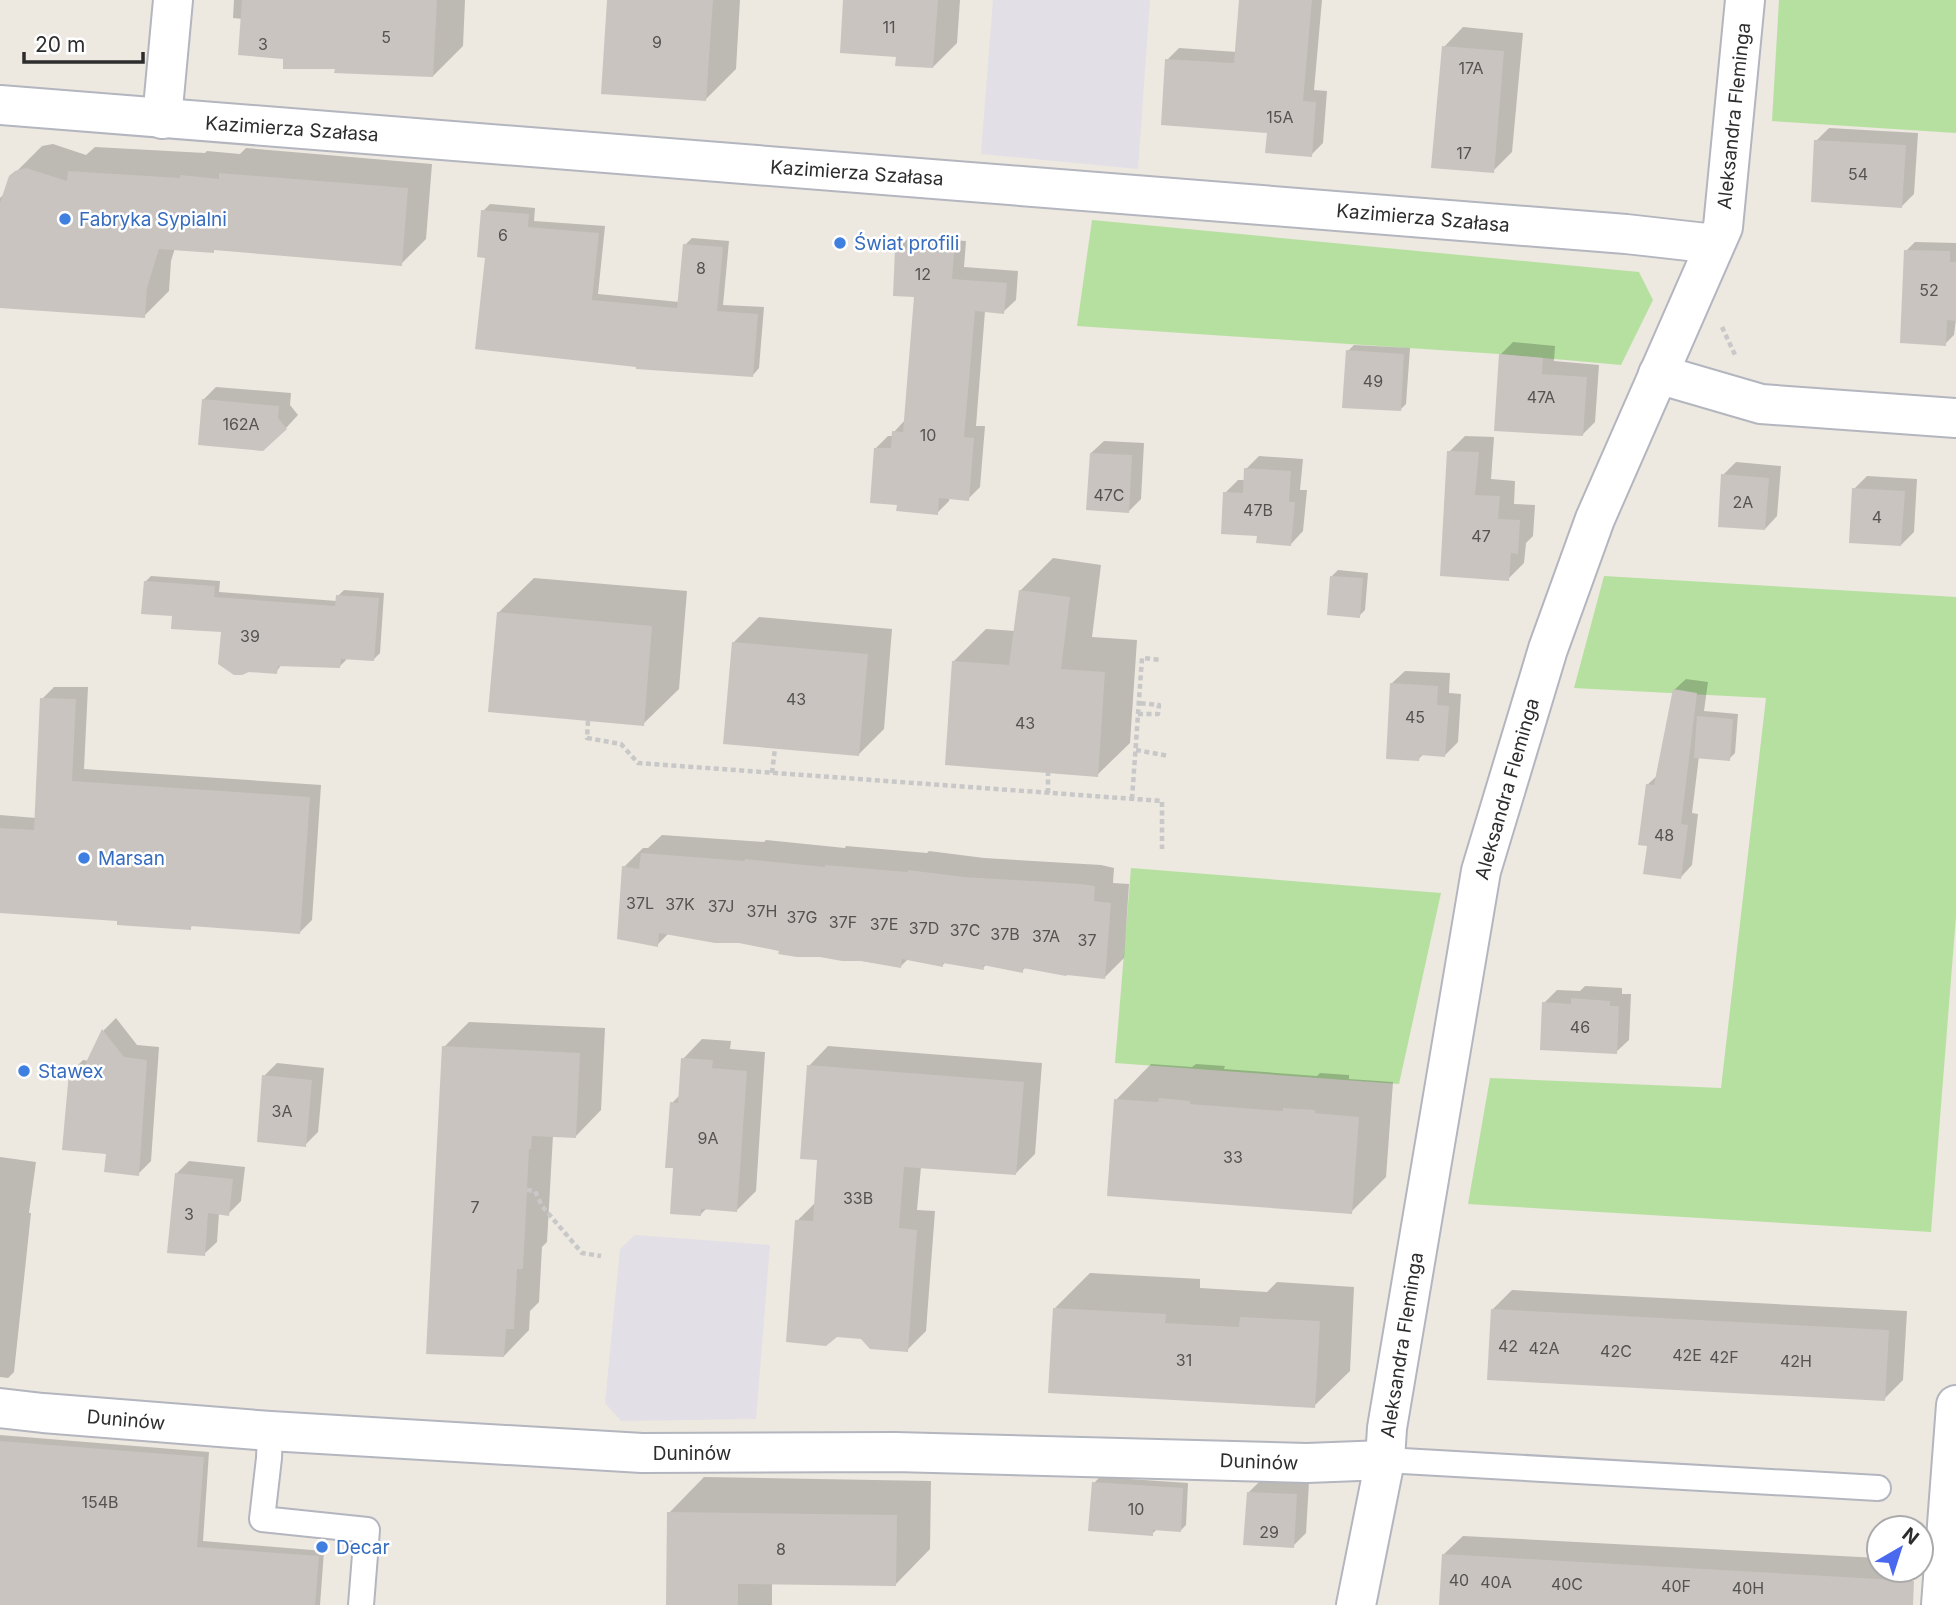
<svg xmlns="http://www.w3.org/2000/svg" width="1956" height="1605" viewBox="0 0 1956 1605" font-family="Inter,sans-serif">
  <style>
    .industrial { fill: #e2e0e6 }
    .green { fill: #b6e0a0 }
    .shadow { fill: #0003 }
    .building { fill: #c9c4bf }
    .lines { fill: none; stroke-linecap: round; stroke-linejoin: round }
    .lane-casing { stroke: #b3b6bf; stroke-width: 28 }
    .street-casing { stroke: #b3b6bf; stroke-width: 42 }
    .path { stroke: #c8c8c8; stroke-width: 4.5; stroke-dasharray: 5 3.5; stroke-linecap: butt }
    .lane { stroke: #fff; stroke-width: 24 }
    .street { stroke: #fff; stroke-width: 38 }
    .shop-dot { fill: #3f7fe0; stroke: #fff; stroke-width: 2.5 }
    .labels { text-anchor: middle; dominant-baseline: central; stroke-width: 5; stroke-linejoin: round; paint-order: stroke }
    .number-label { font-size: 16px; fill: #545352 }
    .street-label { font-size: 19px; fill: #2d2d2d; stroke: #fff }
    .shop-label { font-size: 19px; fill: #366cbe; stroke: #fff; text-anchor: start }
  </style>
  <rect width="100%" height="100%" fill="#ede8e0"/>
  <g class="industrial">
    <path d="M993,0H1150L1138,169L981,154Z"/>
    <path d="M635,1235L770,1245L756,1419L621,1421L605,1403L620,1249Z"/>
  </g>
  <g class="green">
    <path d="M1779,0H1956V133L1772,121Z"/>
    <path d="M1092,220L1639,272L1653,300L1621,365L1499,354L1077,326Z"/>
    <path d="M1604,576L1956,597V916L1931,1232L1468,1204L1490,1078L1721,1088L1766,698L1574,688Z"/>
    <path d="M1131,868L1441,893L1399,1084L1115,1063Z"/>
  </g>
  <g class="shadow">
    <path d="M234,0H465L463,46L433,76L336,67L285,57L243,19L233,18Z"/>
    <path d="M608,0H740L736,69L706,99Z"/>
    <path d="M845,0H960L957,43L933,67L898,55Z"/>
    <path d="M1241,0H1322L1314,90L1327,91L1323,143L1311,155L1268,131L1167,60L1179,48L1237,52Z"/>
    <path d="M1463,27L1523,33L1512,152L1493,171L1444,47Z"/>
    <path d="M1829,128L1918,133L1914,194L1902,206L1816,141Z"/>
    <path d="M53,144L86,155L95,147L205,153L207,151L240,154L246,148L432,164L426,239L401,264L215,249L175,248L171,261L169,291L144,316L0,306V198L5,193L11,177L42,146Z"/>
    <path d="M490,204L535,208L534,221L605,226L598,294L679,302L685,245L692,238L729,241L723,305L764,307L759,368L753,375L487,256L483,211Z"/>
    <path d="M909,237L966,241L964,267L1018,271L1016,300L1003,312L985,311L976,426H985L980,487L968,499L950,497L949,501L937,513L899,503L876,448L888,436H893L894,432L906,419L916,295L897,250Z"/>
    <path d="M1915,242L1956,243V319L1954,335L1945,344L1906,251Z"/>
    <path d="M1513,342L1555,346L1554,361L1599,365L1595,422L1583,434L1500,355Z"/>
    <path d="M1354,345L1410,348L1406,404L1400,410L1348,351Z"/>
    <path d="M216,387L291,393L290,405L298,415L286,428L203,400Z"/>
    <path d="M1465,436L1494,437L1491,479L1515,481L1514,504L1535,505L1533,536L1526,543L1524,563L1508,579L1449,452Z"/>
    <path d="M1104,441L1144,443L1141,499L1128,512L1091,453Z"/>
    <path d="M1259,456L1303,459L1300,490H1307L1303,531L1291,544L1225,493L1238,480H1245L1246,469Z"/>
    <path d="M1736,462L1781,466L1777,516L1765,529L1723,475Z"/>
    <path d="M1867,476L1917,479L1914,532L1901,545L1854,489Z"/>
    <path d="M1053,558L1101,565L1092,637L1137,640L1130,743L1097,775L953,662L986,629L1015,631L1020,591Z"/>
    <path d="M1338,570L1368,573L1365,610L1359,616L1332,576Z"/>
    <path d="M151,576L220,581L219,592L337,601L338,596L344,590L384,593L380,653L374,659L346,657V660L340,666L282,664L276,672L223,630L174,614L145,582Z"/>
    <path d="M534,578L687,591L679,689L643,724L498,613Z"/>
    <path d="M759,617L892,629L884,729L859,754L734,642Z"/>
    <path d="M1405,671L1450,673L1449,693L1461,694L1458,742L1445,755L1424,754L1418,759L1392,683Z"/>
    <path d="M1686,679L1708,682L1704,711L1738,714L1735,753L1729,759L1699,756L1692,813L1698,814L1692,865L1681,877L1649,844L1647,785L1658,775L1674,690Z"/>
    <path d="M54,687H88L84,769L321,785L312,920L300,932L194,924L190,928L119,919L0,911V815L36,818L42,699Z"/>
    <path d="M662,835L764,842L766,840L845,848L846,846L927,853L929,851L984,858L1101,865L1114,868L1113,883L1129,884L1124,958L1105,977L1026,967L1022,971L987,964L983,968L946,961L943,965L908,959L900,967L739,941L669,933L657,945L624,867L643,848H648Z"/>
    <path d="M1585,986L1622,988V994H1631L1629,1040L1616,1052L1544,1003L1557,990L1580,991Z"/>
    <path d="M116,1018L137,1045L159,1047L151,1161L138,1174L70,1073L83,1060L89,1061L104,1030Z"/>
    <path d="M469,1022L605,1028L601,1110L576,1136L553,1135L547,1242L542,1247L539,1302L530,1311L529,1330L504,1356L444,1047Z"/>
    <path d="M702,1039L731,1041L730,1049L765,1052L756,1191L737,1210L707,1208L700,1215L675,1167L672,1103L680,1095L683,1059Z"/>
    <path d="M828,1046L1042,1063L1035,1154L1015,1174L921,1167L917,1210L935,1211L926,1331L907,1350L797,1221L816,1202L819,1159L809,1066Z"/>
    <path d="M277,1063L324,1068L318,1132L305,1145L264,1076Z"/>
    <path d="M1151,1064L1192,1067L1196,1064L1225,1066L1224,1069L1317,1076L1320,1073L1349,1075V1079L1393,1082L1386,1177L1351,1212L1116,1100Z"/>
    <path d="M0,1157L36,1162L29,1213H31L14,1372L8,1378L0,1377Z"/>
    <path d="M189,1161L245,1167L241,1201L228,1214L219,1213L217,1242L204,1254L176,1174Z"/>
    <path d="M1090,1273L1200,1279V1288L1267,1292L1277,1282L1354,1287L1350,1371L1314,1406L1055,1308Z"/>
    <path d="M1512,1290L1907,1311L1903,1380L1884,1399L1492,1310Z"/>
    <path d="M0,1435L209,1452L203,1541L324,1551L320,1605H0Z"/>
    <path d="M704,1477L931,1481L930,1549L895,1585L772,1583V1605H667L669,1513Z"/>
    <path d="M1100,1477L1188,1483L1186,1525L1180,1531L1158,1528L1152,1534L1094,1483Z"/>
    <path d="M1261,1480L1309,1482L1306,1533L1293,1546L1249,1492Z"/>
    <path d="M1463,1536L1879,1558V1570H1893L1891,1605H1441L1443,1555Z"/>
  </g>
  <g class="building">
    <path d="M242,0H437L433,77L334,73L335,69H283V59L238,55Z"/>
    <path d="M607,0H713L706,101L601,94Z"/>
    <path d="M843,0H938L933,68L895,66L896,57L840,53Z"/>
    <path d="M1239,0H1312L1303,101L1316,102L1312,157L1265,153L1267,133L1161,125L1165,59L1234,63Z"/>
    <path d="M1442,46L1504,51L1494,173L1431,168Z"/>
    <path d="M1814,140L1906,145L1902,208L1811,202Z"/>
    <path d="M26,168L67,181L68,171L180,178V175L219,179V173L408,188L402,266L214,250V253L159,249L147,288L145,318L0,308V203L9,176L15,171Z"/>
    <path d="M481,210L529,214L528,227L599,233L592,300L677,308L683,244L723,247L717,311L758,314L753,377L636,369V367L475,349L485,258L477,257Z"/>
    <path d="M895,249L954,253L952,279L1007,283L1004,314L975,311L964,437L974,438L969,501L939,498L938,515L896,511L897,505L870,503L874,448H891L892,431L903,432L914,297L893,296Z"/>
    <path d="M1904,250L1950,251V262H1956V321L1947,320L1946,346L1900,343Z"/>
    <path d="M1346,350L1404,354L1401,411L1342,408Z"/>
    <path d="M1499,354L1543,358L1542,374L1587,377L1583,436L1494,431Z"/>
    <path d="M202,399L279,406L278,418L287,429L263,451L198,445Z"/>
    <path d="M1447,451L1479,452L1475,495L1500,496L1498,519L1520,520L1518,554L1511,553L1509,581L1440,576Z"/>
    <path d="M1090,453L1132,455L1129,513L1086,510Z"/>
    <path d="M1244,468L1291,471L1289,502H1295L1291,546L1256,543L1257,536L1221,534L1223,492L1243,493Z"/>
    <path d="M1721,474L1769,478L1765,530L1718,527Z"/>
    <path d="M1852,488L1905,491L1901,546L1849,543Z"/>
    <path d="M1330,576L1363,578L1360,618L1327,615Z"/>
    <path d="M144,581L215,586L214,597L335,606L336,595L379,598L374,661L341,659L340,668L278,666L277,674L249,672L242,675H234L218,664L221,632L171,629L172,616L141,614Z"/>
    <path d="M1019,590L1070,597L1061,669L1105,672L1098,777L945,765L952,661L1009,665Z"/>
    <path d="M497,612L652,626L644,726L488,712Z"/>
    <path d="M732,642L868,654L859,756L723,744Z"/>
    <path d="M1390,683L1438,686L1437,705L1449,706L1445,757L1420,755L1419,761L1386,759Z"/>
    <path d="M1673,689L1697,693L1681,824L1688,825L1681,879L1643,874L1647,846L1638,845L1646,784L1654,785Z"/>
    <path d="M40,698L76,699L72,781L310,797L300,934L191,926V930L117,925V921L0,913V828L34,830Z"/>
    <path d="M1697,716L1733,719L1730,761L1694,758Z"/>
    <path d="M641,853L745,861V859L825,867V865L908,872V870L964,877L1081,884L1095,886L1094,901L1111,903L1105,979L1067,975L1066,976L1023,968V973L983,965L984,970L943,963V967L902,959L901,968L861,961H842L820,957H797L778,954L779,951L739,943H715L659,933L658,947L617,939L622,866L639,869Z"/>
    <path d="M1571,998L1610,1001V1006H1619L1617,1054L1540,1050L1542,1002L1571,1004Z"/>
    <path d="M102,1029L124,1057L147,1060L139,1176L104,1172L106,1154L62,1150L69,1072L81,1073Z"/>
    <path d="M442,1046L580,1053L576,1138L532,1136L531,1149H529L523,1269H517L514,1329H506L504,1357L426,1354Z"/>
    <path d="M681,1058L713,1060L712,1068L747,1071L737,1212L701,1209V1216L670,1214L673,1168H665L670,1102L678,1103Z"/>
    <path d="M807,1065L1024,1082L1016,1175L904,1167L899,1228L917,1230L908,1352L870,1349L861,1339L837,1337L826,1346L786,1342L795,1220L813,1221L817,1160L800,1159Z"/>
    <path d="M262,1075L312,1080L306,1147L257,1142Z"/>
    <path d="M1159,1098L1190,1101V1104L1283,1111V1108L1315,1110V1113L1359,1117L1352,1214L1107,1196L1114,1099L1158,1102Z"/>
    <path d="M175,1173L233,1179L229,1216L208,1213L205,1256L167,1253Z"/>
    <path d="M1053,1308L1166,1314L1165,1323L1239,1327L1240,1317L1320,1321L1315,1408L1048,1393Z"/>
    <path d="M1491,1309L1889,1330L1885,1401L1487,1380Z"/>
    <path d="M0,1441L204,1457L197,1547L319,1556L315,1605H0Z"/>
    <path d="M1092,1482L1183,1488L1181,1532L1153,1530V1536L1088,1531Z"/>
    <path d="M1247,1492L1297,1494L1294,1548L1243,1545Z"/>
    <path d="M667,1512L897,1515L896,1586L738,1584V1605H666Z"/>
    <path d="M1442,1554L1914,1581L1913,1605H1439Z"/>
  </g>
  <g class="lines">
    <defs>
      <g id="lane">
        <path d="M270,1431L269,1458L262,1519L367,1530L361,1605"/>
        <path d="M1385,1460L1878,1488"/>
      </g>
      <g id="street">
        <path d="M0,105L1626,234L1715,244"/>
        <path d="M162,119L173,0"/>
        <path d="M1658,374L1761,404L1956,418"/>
        <path d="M0,1408L43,1413L270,1431L642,1453L895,1452L1307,1463L1385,1460"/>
        <path d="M1356,1605L1385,1460L1387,1428L1481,871L1548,649L1595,519L1723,227L1745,0"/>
        <path d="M1941,1605L1956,1405"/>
      </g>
    </defs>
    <use href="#lane" class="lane-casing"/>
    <use href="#street" class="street-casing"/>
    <g class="path">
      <path d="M1722,327L1736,357"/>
      <path d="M1138,714H1158L1159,705L1139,703"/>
      <path d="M588,721L587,738L621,744L638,763L1162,801V849"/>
      <path d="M1136,750L1169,756"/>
      <path d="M772,773L775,748"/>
      <path d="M1048,793V773"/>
      <path d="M1132,799L1142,658L1162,660"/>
      <path d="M527,1190L535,1191L542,1206L582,1253L601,1256"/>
    </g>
    <use href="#lane" class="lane"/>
    <use href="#street" class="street"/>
  </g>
  <g class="shop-dot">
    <circle cx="65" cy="219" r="7"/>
    <circle cx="840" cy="243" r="7"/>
    <circle cx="84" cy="858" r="7"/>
    <circle cx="24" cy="1071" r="7"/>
    <circle cx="322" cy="1547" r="7"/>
  </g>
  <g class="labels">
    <g class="number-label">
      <text x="889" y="27">11</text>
      <text x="386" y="37">5</text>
      <text x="657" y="42">9</text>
      <text x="263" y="44">3</text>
      <text x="1471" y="68">17A</text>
      <text x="1280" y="117">15A</text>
      <text x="1464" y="153">17</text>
      <text x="1858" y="174">54</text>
      <text x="503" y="235">6</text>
      <text x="701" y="268">8</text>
      <text x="923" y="274">12</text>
      <text x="1929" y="290">52</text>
      <text x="1373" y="381">49</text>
      <text x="1541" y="397">47A</text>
      <text x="241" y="424">162A</text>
      <text x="928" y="435">10</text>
      <text x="1109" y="495">47C</text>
      <text x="1743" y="502">2A</text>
      <text x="1258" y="510">47B</text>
      <text x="1877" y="517">4</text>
      <text x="1481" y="536">47</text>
      <text x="250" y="636">39</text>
      <text x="796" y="699">43</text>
      <text x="1415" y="717">45</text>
      <text x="1025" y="723">43</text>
      <text x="1664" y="835">48</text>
      <text x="640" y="903">37L</text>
      <text x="680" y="904">37K</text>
      <text x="721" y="906">37J</text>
      <text x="762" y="911">37H</text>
      <text x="802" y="917">37G</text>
      <text x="843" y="922">37F</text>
      <text x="884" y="924">37E</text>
      <text x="924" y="928">37D</text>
      <text x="965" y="930">37C</text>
      <text x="1005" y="934">37B</text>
      <text x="1046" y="936">37A</text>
      <text x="1087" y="940">37</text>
      <text x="1580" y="1027">46</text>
      <text x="282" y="1111">3A</text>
      <text x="708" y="1138">9A</text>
      <text x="1233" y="1157">33</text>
      <text x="858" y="1198">33B</text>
      <text x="475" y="1207">7</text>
      <text x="189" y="1214">3</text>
      <text x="1508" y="1346">42</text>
      <text x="1544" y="1348">42A</text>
      <text x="1616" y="1351">42C</text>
      <text x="1687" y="1355">42E</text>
      <text x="1724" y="1357">42F</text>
      <text x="1184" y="1360">31</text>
      <text x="1796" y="1361">42H</text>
      <text x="100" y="1502">154B</text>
      <text x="1136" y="1509">10</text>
      <text x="1269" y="1532">29</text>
      <text x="781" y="1549">8</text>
      <text x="1459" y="1580">40</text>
      <text x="1496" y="1582">40A</text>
      <text x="1567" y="1584">40C</text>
      <text x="1676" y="1586">40F</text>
      <text x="1748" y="1588">40H</text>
    </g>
    <g class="street-label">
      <text transform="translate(1734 116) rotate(-84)">Aleksandra Fleminga</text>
      <text transform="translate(292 129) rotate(4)">Kazimierza Szałasa</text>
      <text transform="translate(857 173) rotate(4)">Kazimierza Szałasa</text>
      <text transform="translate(1423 218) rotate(5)">Kazimierza Szałasa</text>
      <text transform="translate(1507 789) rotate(-74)">Aleksandra Fleminga</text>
      <text transform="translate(1402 1345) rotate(-81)">Aleksandra Fleminga</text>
      <text transform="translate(126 1420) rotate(5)">Duninów</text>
      <text x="692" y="1453">Duninów</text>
      <text transform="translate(1259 1462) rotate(2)">Duninów</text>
    </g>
    <g class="shop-label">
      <text x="79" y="219">Fabryka Sypialni</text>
      <text x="854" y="243">Świat profili</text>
      <text x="98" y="858">Marsan</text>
      <text x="38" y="1071">Stawex</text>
      <text x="336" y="1547">Decar</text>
    </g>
  </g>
  <g transform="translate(1900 1549) rotate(39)"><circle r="33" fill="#ffffff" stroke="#ababab" stroke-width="2"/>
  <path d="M0-5L12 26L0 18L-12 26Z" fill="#4b69ef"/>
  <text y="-10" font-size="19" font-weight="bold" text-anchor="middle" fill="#2d2d2d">N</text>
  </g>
  <path d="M24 52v10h119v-10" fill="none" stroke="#2d2d2d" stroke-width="3.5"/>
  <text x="35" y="52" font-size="21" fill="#2d2d2d" stroke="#ffffff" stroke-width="5" paint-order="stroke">20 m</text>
</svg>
